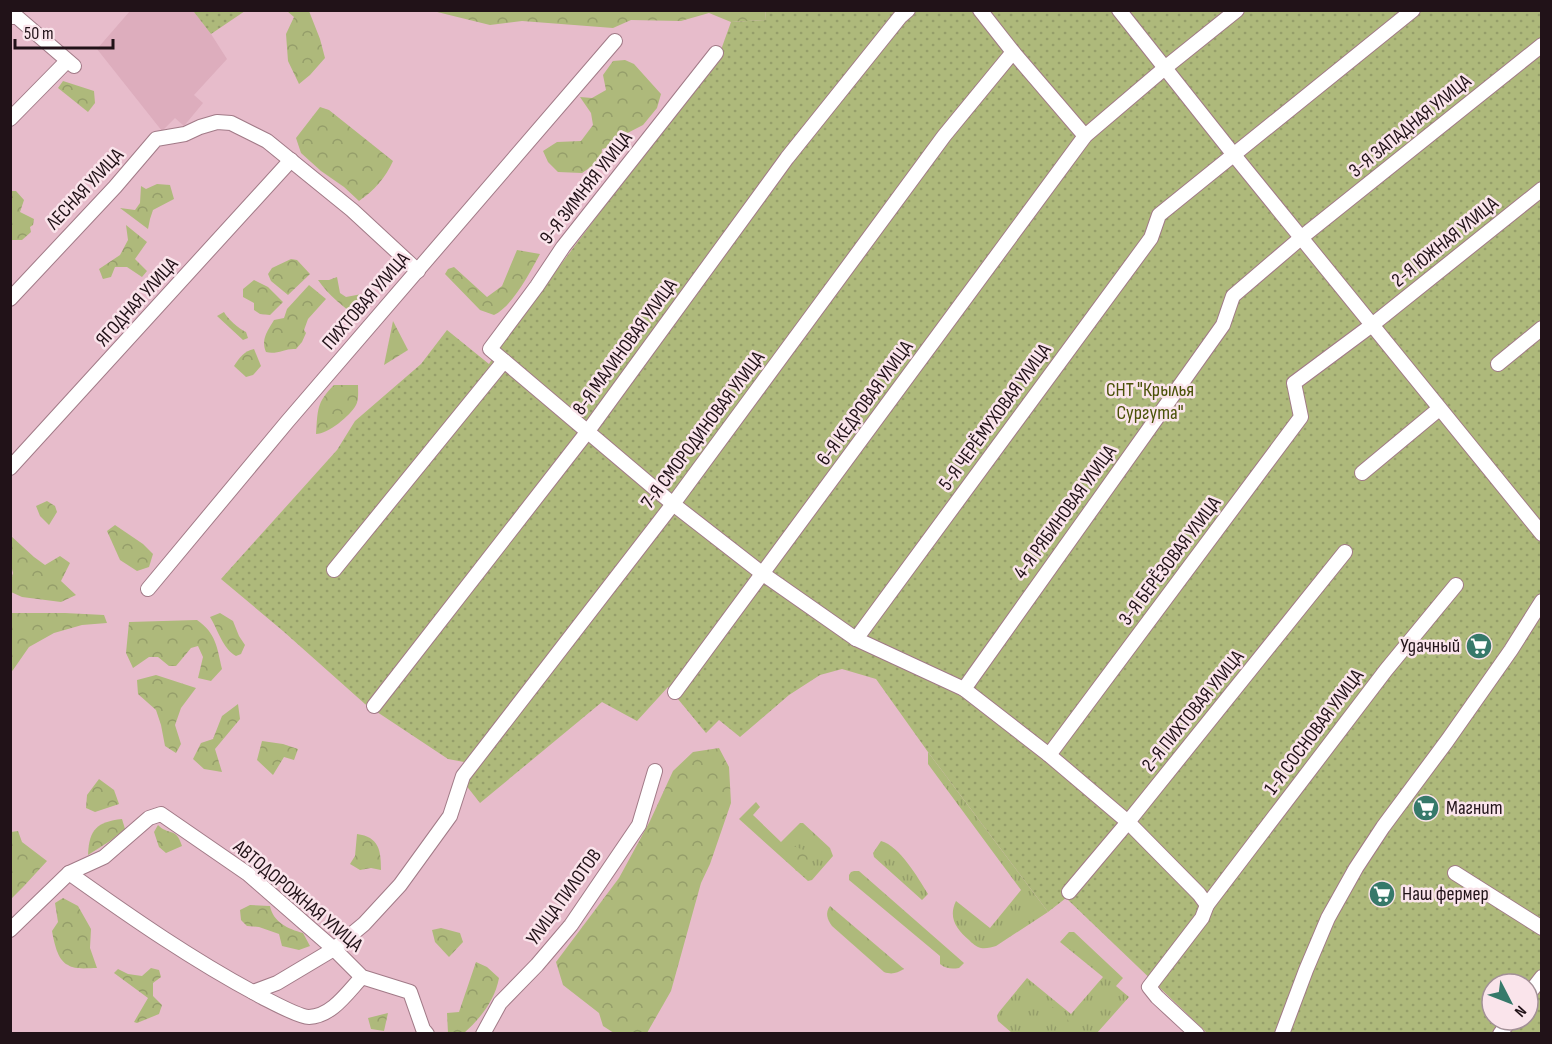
<svg xmlns="http://www.w3.org/2000/svg" width="1552" height="1044" viewBox="0 0 1552 1044" font-family="'Sofia Sans Condensed',sans-serif">
  <style>
    .built { fill: #ddadbd }
    .grass { fill: url(#grass-tufts) }
    .forest { fill: url(#forest-crowns) }
    .garden { fill: url(#garden-dots); fill-rule: evenodd }
    .lines { fill: none; stroke-linecap: round; stroke-linejoin: round }
    .minor-casing { stroke: #a17a87; stroke-width: 16 }
    .minor { stroke: #fff; stroke-width: 14 }
    .labels { text-anchor: middle; dominant-baseline: central; stroke-width: 5; stroke-linejoin: round; paint-order: stroke }
    .street-label { font-size: 20px; fill: #211218; stroke: #fae4eb }
    .park-label { font-size: 20px; fill: #495107; stroke: #fae4eb }
    .poi-label { font-size: 20px; fill: #211218; stroke: #fae4eb; text-anchor: start }
  </style>
  <defs>
    <pattern id="grass-tufts" width="24" height="20" patternUnits="userSpaceOnUse" patternTransform="scale(1.5)"><rect width="24" height="20" fill="#aeb97b"/><path d="M3 7l-1-3M5 7V3M7 7l1-3M15 17l-1-3M17 17v-4M19 17l1-3" fill="none" stroke="#959e6a"/></pattern>
    <pattern id="forest-crowns" width="20" height="18" patternUnits="userSpaceOnUse" patternTransform="scale(1.5)"><rect width="20" height="18" fill="#aeb97b"/><path d="M2 6a3 3 0 1 1 6 0M12 15a3 3 0 1 1 6 0" fill="none" stroke="#959e6a"/></pattern>
    <pattern id="garden-dots" width="8" height="8" patternUnits="userSpaceOnUse" patternTransform="scale(1.5)"><rect width="8" height="8" fill="#aeb97b"/><path d="M2 2h.1M6 6h.1" fill="none" stroke="#959e6a" stroke-width="1.8" stroke-linecap="round"/></pattern>
  </defs>
  <rect width="100%" height="100%" fill="#e7bccb"/>
  <path class="built" d="M130,11H190L194,12L211,34L227,59L194,95L203,103L184,126L175,118L162,131L97,49Z"/>
  <g class="grass">
    <path d="M928,752L1048,912L996,946C992,947 986,949 981,948C976,947 972,943 969,940C956,929 948,917 956,901L990,928L1021,890L928,764Z"/>
    <path d="M756,802L760,807L753,815L781,842L800,823H803L830,848L833,856L812,880L808,881L739,819Z"/>
    <path d="M881,841C900,846 918,878 928,894L922,900L874,857L873,853Z"/>
    <path d="M854,871H859L964,963L959,968C952,969 946,969 940,964V956L849,880V875L851,872Z"/>
    <path d="M830,906L904,969C897,973 892,975 884,972L832,926C827,919 825,913 830,906Z"/>
    <path d="M1069,932H1074L1123,978L1116,986L1129,997L1097,1033H1012L998,1021L997,1016L999,1012L1027,978L1071,1014L1103,977L1060,942Z"/>
  </g>
  <g class="forest">
    <path d="M765,10L766,20L731,22L709,13L681,21L631,20L613,28L522,21L490,25L433,11Z"/>
    <path d="M287,11H309L320,39L325,58L310,75L299,84L288,61L286,34L294,17Z"/>
    <path d="M625,60L634,64L661,94L657,108L643,125L614,140L609,147L602,149L601,160L582,173L558,172L548,162L543,151L557,142L581,141L593,125L591,113L580,97L592,98L606,90L603,75L613,61Z"/>
    <path d="M63,81L94,91L95,103L88,112L58,88Z"/>
    <path d="M320,107L329,110L393,161C385,178 375,190 359,201L344,187L321,171L301,153L296,138Z"/>
    <path d="M157,184L170,185L174,199L153,210L150,219L148,229L120,208L135,210L140,203L141,186L146,189Z"/>
    <path d="M10,191H16L24,200L20,212L34,219L33,225L30,227L31,232L22,240H11Z"/>
    <path d="M126,225L147,242L135,259L147,271L142,277L127,267H115L111,277L103,279L99,269L120,255L128,240Z"/>
    <path d="M517,250L540,254C530,272 513,306 494,315L480,310L445,274L448,269L454,267L487,297L502,286Z"/>
    <path d="M291,259L297,260L310,274L288,295L271,281L268,274L272,268Z"/>
    <path d="M337,277L340,293L346,297L367,293L373,302L359,319C344,307 329,296 318,280H329Z"/>
    <path d="M254,280L268,287L283,302L270,315L260,314L254,310V303L243,297V289Z"/>
    <path d="M309,285L326,299L308,319L304,330L306,333L302,342L296,349C285,348 277,355 266,352C261,339 267,332 274,320L284,318L287,309Z"/>
    <path d="M224,312C227,318 239,329 246,332L248,338L243,340L217,316Z"/>
    <path d="M393,321L408,350L384,365Z"/>
    <path d="M254,349L261,366L253,375L246,377L234,366C240,357 244,351 254,349Z"/>
    <path d="M334,385H358C358,391 359,400 356,405C350,416 328,434 316,434C318,410 316,403 334,385Z"/>
    <path d="M47,501L55,506L57,512L49,525L40,516L36,506Z"/>
    <path d="M115,525L143,544L153,554L149,567L137,571L120,560L107,531Z"/>
    <path d="M11,536L34,557L45,565L60,556L70,563L61,581L76,595L61,602L22,597L11,592V581L13,573L11,565Z"/>
    <path d="M12,613H65L104,615L107,623L82,625L54,633L29,647L13,670L11,672L10,615Z"/>
    <path d="M220,613L233,621L239,636L245,645L241,654L236,656C223,649 218,630 210,617Z"/>
    <path d="M197,620C216,633 217,647 222,669L211,681L198,678L203,657L198,646L191,648L176,666H169L158,657H149L133,668L126,653L129,622Z"/>
    <path d="M156,675L196,688L181,708L175,725L181,744L176,753L165,746L161,725L156,710L138,694L137,680Z"/>
    <path d="M238,704L240,719L215,749L222,772L204,769L193,759L201,743L213,739L222,716Z"/>
    <path d="M262,741L283,744L298,749L294,760L284,757L273,775L257,760Z"/>
    <path d="M719,748L729,767L731,803L710,864L701,883L671,991L647,1033H614L603,1026L599,1013L563,985L556,962L619,878L650,821L673,771L693,752Z"/>
    <path d="M99,779L114,790L119,804L95,812L86,808L87,795Z"/>
    <path d="M122,819L125,829L110,841L88,855C89,829 97,822 122,819Z"/>
    <path d="M158,825C168,836 176,826 182,846L166,853L159,847L154,832Z"/>
    <path d="M18,831L22,842L47,861L24,886L11,899V832Z"/>
    <path d="M357,834C379,837 381,850 381,870L371,868L360,870L350,864L355,856Z"/>
    <path d="M793,846L804,850L814,858L810,865L796,871L789,852Z"/>
    <path d="M63,898L78,906L91,929L90,948L97,968C88,968 75,970 68,965C57,960 54,941 52,931L58,922L55,903Z"/>
    <path d="M250,905L270,906C273,922 288,929 303,933L310,946L299,950L282,946L279,934L259,927L247,926L241,920L240,910Z"/>
    <path d="M441,928L460,933L463,942L449,957L435,942L432,930Z"/>
    <path d="M476,962L487,967L499,978C495,1000 480,1019 464,1033H448L447,1013L459,1012Z"/>
    <path d="M151,968L159,970L161,977L153,983V996L162,1005L159,1014L137,1023L134,1022L148,998L114,973L118,969L128,974L142,976Z"/>
    <path d="M1052,1007L1064,1013L1073,1029L1068,1033L1056,1027L1046,1010Z"/>
    <path d="M388,1013L384,1031L371,1029L368,1018Z"/>
  </g>
  <g class="garden">
    <path d="M765,10L1541,11V1033H1207L1066,898L1048,912L928,752L876,679L842,669L820,675L789,695L740,737L719,720L706,733L668,687L637,721L602,702L480,803L465,784L480,765L448,759L365,704L283,631L221,579L337,450L355,421L421,364L447,330L489,364L504,340L622,183L717,61L731,22L766,20ZM1492,984H1528V1020H1492Z"/>
    <path d="M190,11H245L211,34L194,12Z"/>
  </g>
  <g class="lines">
    <defs>
      <g id="minor">
        <path d="M980,10L1013,52L1085,136"/>
        <path d="M1119,10L1234,155L1542,534"/>
        <path d="M10,17H17L74,66"/>
        <path d="M716,53L563,247L537,286L490,349L673,504L763,574L856,639L964,689L1049,755L1128,822L1199,894L1207,905L1202,918L1149,987L1157,997L1197,1034"/>
        <path d="M10,119L67,61"/>
        <path d="M10,299L115,187L156,139L185,134L200,127L217,122L231,123L267,141L352,210L418,271"/>
        <path d="M1498,364L1542,328"/>
        <path d="M10,468L291,160"/>
        <path d="M1362,473L1439,409"/>
        <path d="M334,570L504,361"/>
        <path d="M148,589L287,422L615,41"/>
        <path d="M856,639L1151,238L1159,215L1413,10"/>
        <path d="M964,689L1223,325L1233,296L1302,237L1542,45"/>
        <path d="M675,692L1085,136L1166,67L1237,10"/>
        <path d="M374,706L588,431L787,158L900,17L908,10"/>
        <path d="M1049,755L1301,417L1294,383L1372,325L1542,189"/>
        <path d="M69,873C132,918 194,961 262,997C272,1002 299,1017 309,1017C332,1016 347,993 362,977"/>
        <path d="M1455,873L1542,928"/>
        <path d="M1069,892L1128,822L1345,552"/>
        <path d="M1207,905L1386,670L1456,585"/>
        <path d="M10,930L69,873L104,857L149,818L161,814L248,874L334,949L362,977L410,992L423,1029L427,1034"/>
        <path d="M253,992L277,983L334,949L364,924L400,885L450,816L463,776L673,504L944,136L1013,52"/>
        <path d="M1528,995L1542,977"/>
        <path d="M483,1034L500,1003L537,965L571,925L639,825L655,771"/>
        <path d="M1282,1034L1306,970L1328,918L1356,868L1383,827L1447,741L1511,650L1542,601"/>
        <path d="M1500,1034L1510,1020"/>
      </g>
    </defs>
    <use href="#minor" class="minor-casing"/>
    <use href="#minor" class="minor"/>
  </g>
  <defs>
    <symbol id="supermarket-disc" viewBox="-11 -11 22 22"><circle r="9.5" fill="#36796a" stroke="#fae4eb"/><path d="M-6-5.5h2.5l.6 2H6L4.5 2H-2.5L-4.4-4H-6ZM-1.5 3.2a1.3 1.3 0 1 0 .1 0ZM3 3.2a1.3 1.3 0 1 0 .1 0Z" fill="#fff"/></symbol>
  </defs>
  <g fill-rule="evenodd">
    <use href="#supermarket-disc" x="1464" y="631" width="30" height="30"/>
    <use href="#supermarket-disc" x="1411" y="793" width="30" height="30"/>
    <use href="#supermarket-disc" x="1367" y="879" width="30" height="30"/>
  </g>
  <g class="labels">
    <g class="street-label">
      <text transform="translate(1410 126) rotate(-39)">3-Я ЗАПАДНАЯ УЛИЦА</text>
      <text transform="translate(586 188) rotate(-52)">9-Я ЗИМНЯЯ УЛИЦА</text>
      <text transform="translate(85 189) rotate(-47)">ЛЕСНАЯ УЛИЦА</text>
      <text transform="translate(1445 242) rotate(-39)">2-Я ЮЖНАЯ УЛИЦА</text>
      <text transform="translate(366 301) rotate(-49)">ПИХТОВАЯ УЛИЦА</text>
      <text transform="translate(137 302) rotate(-48)">ЯГОДНАЯ УЛИЦА</text>
      <text transform="translate(625 347) rotate(-54)">8-Я МАЛИНОВАЯ УЛИЦА</text>
      <text transform="translate(865 403) rotate(-54)">6-Я КЕДРОВАЯ УЛИЦА</text>
      <text transform="translate(995 417) rotate(-54)">5-Я ЧЕРЁМУХОВАЯ УЛИЦА</text>
      <text transform="translate(703 430) rotate(-53)">7-Я СМОРОДИНОВАЯ УЛИЦА</text>
      <text transform="translate(1065 512) rotate(-54)">4-Я РЯБИНОВАЯ УЛИЦА</text>
      <text transform="translate(1170 561) rotate(-53)">3-Я БЕРЁЗОВАЯ УЛИЦА</text>
      <text transform="translate(1193 711) rotate(-51)">2-Я ПИХТОВАЯ УЛИЦА</text>
      <text transform="translate(1314 732) rotate(-53)">1-Я СОСНОВАЯ УЛИЦА</text>
      <text transform="translate(298 896) rotate(40)">АВТОДОРОЖНАЯ УЛИЦА</text>
      <text transform="translate(564 897) rotate(-54)">УЛИЦА ПИЛОТОВ</text>
    </g>
    <g class="park-label">
      <text x="1150" y="390">CНТ "Крылья<tspan x="1150" dy="23">Сургута"</tspan></text>
    </g>
    <g class="poi-label">
      <text x="1460" y="646" text-anchor="end">Удачный</text>
      <text x="1446" y="808">Магнит</text>
      <text x="1402" y="894">Наш фермер</text>
    </g>
  </g>
  <rect width="1552" height="1044" fill="none" stroke="#211218" stroke-width="24"/>
  <g transform="translate(1510 1002) rotate(132)"><circle r="28" fill="#fae4eb" stroke="#a39097" stroke-width="1.5"/>
  <path d="M0-4.5L10 22L0 15L-10 22Z" fill="#36796a"/>
  <text y="-9" font-size="16" font-weight="bold" text-anchor="middle" fill="#211218">N</text>
  </g>
  <path d="M15 39v9h98v-9" fill="none" stroke="#211218" stroke-width="3"/>
  <text x="24" y="39" font-size="18" fill="#211218" stroke="#fae4eb" stroke-width="4.5" paint-order="stroke">50 m</text>
</svg>
